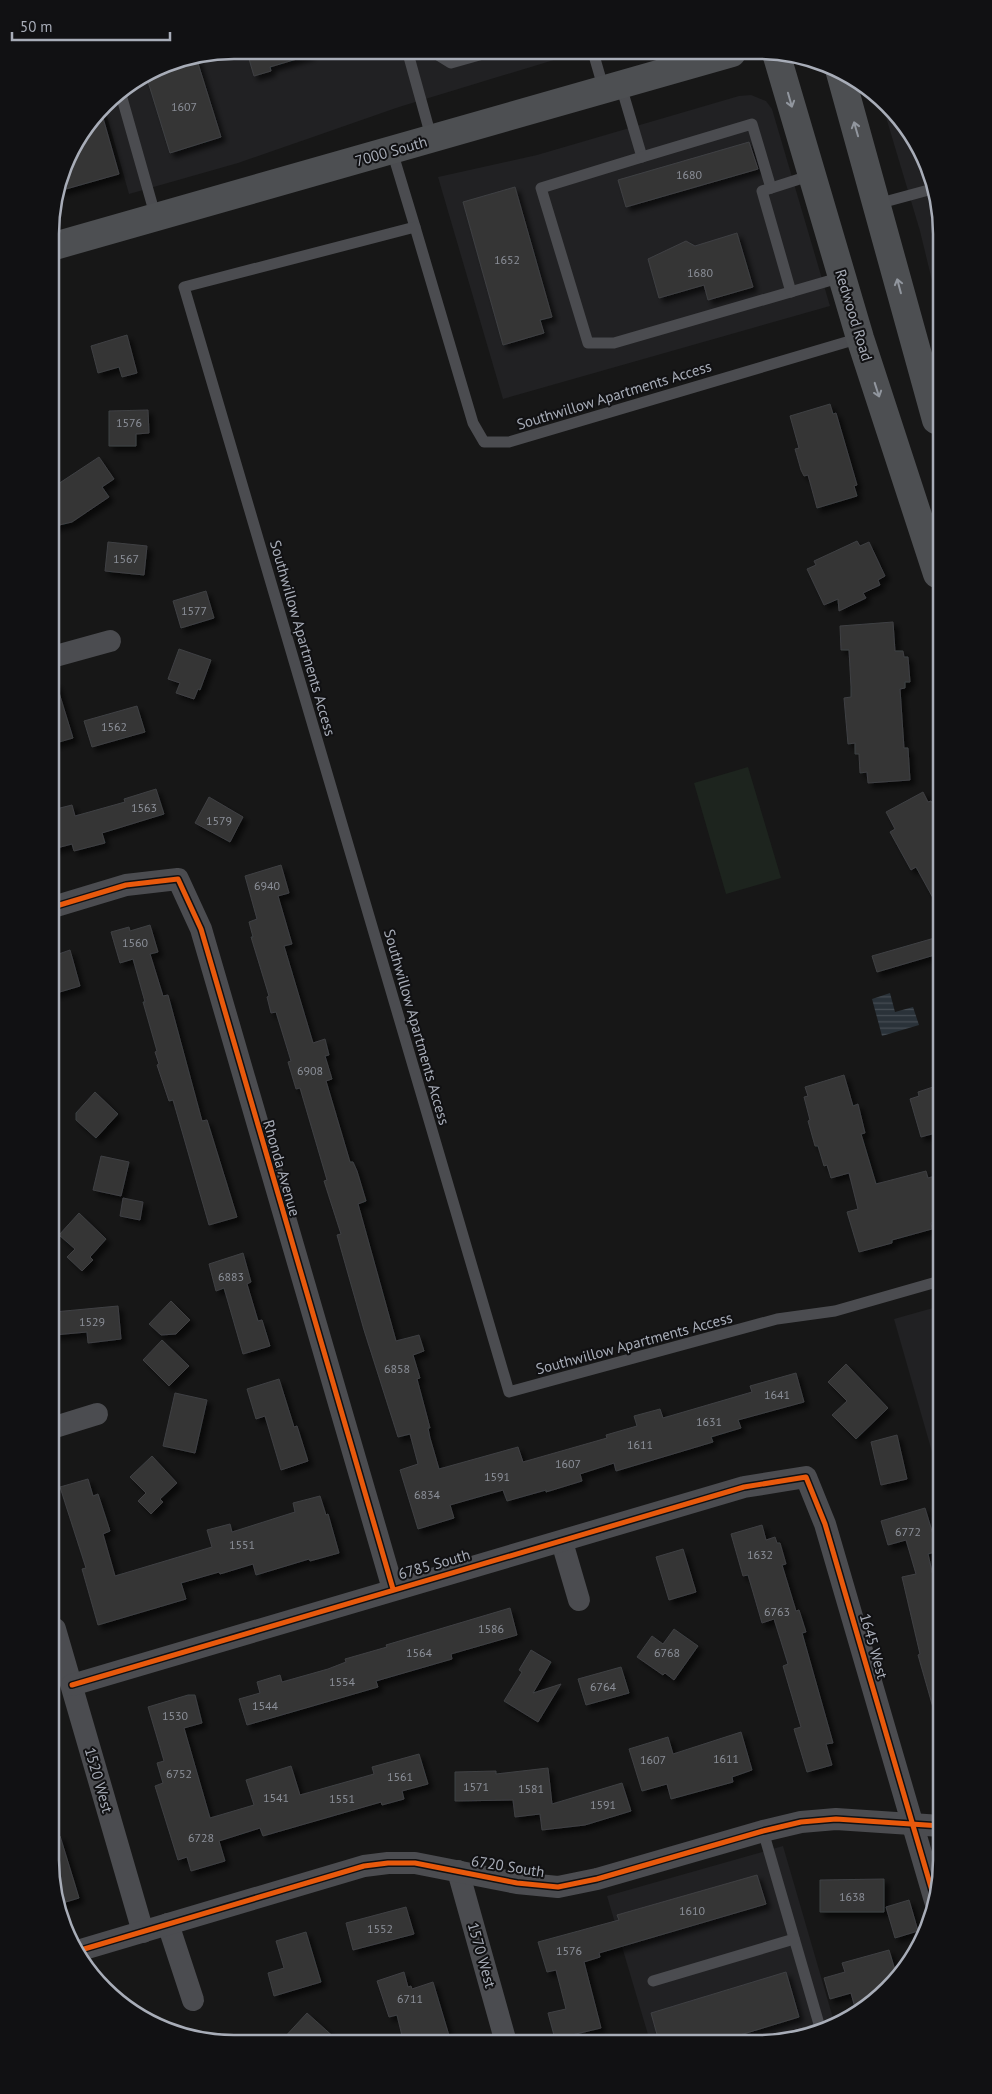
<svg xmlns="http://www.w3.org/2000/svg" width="992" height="2094" viewBox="0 0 992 2094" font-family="'PT Sans',sans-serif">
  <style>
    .built { fill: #212123 }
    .pitch { fill: #1d241e }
    .water { fill: url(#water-rules) }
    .building { fill: #353536; stroke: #3f4043; filter: url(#shadow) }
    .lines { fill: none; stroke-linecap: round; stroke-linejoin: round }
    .service { stroke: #4b4c50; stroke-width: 11 }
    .minor { stroke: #4b4c50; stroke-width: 22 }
    .primary { stroke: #4d4f52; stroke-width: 28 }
    .cycleway-casing { stroke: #111113; stroke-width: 8 }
    .cycleway { stroke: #e8590c; stroke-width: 5 }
    .oneway { stroke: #91969e }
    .labels { text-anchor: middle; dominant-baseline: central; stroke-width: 4; stroke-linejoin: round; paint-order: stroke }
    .number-label { font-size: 12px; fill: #8b8f98 }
    .street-label { font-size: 15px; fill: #a8adb8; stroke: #111113 }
    .rim { fill: none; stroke: #a8adb8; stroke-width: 2.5 }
  </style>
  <defs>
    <pattern id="water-rules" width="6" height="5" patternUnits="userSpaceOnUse" patternTransform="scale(1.25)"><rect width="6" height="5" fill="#2a3239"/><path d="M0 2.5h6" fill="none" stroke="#464d54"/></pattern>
    <filter id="shadow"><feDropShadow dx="4.5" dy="4.5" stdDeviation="2.5" flood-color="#0009"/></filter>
  </defs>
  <rect width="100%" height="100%" fill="#171717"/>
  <g class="built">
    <path d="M234,50L580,52L399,107L238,163L129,194L104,106L112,96L164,64Z"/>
    <path d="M751,95L766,101L772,109L830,306L503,399L438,177L537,155L739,96Z"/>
    <path d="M880,97L917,142L936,186V297L920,231Z"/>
    <path d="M940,1306V1480L894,1319Z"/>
    <path d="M783,1846L835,2025L806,2038H649L607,1896Z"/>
  </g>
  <path class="pitch" d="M748,767L781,878L726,894L694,783Z"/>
  <path class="water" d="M890,993L895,1012L913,1007L919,1025L882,1036L872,999Z"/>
  <g class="building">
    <path d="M252,50H310V55L270,67L271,71L254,76L249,59L254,57Z"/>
    <path d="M196,57L221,137L170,153L146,75L164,64Z"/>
    <path d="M101,111L119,174L59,191L69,152Z"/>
    <path d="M749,142L758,169L626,207L618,180Z"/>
    <path d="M515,187L552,317L540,320L544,333L503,345L463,202Z"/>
    <path d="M737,233L753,287L708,300L704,285L659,298L648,259L686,241L695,246Z"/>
    <path d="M127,335L137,373L122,377L119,367L98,373L91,346Z"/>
    <path d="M830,404L833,414L836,413L857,485L854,486L857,496L817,508L808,475L804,476L801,470L795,449L799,448L790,416Z"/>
    <path d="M148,410L149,433L136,434V446H109V411Z"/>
    <path d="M99,457L114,479L102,487L109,497L72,522L51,527V486L58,484Z"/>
    <path d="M857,541L860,546L869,542L885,576L878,580L880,585L863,593L866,598L839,611L838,599L824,605L807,569L816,565L814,561Z"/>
    <path d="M108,542L147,546L144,575L105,571Z"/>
    <path d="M206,591L214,618L181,628L173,601Z"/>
    <path d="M893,622L895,651H903L904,657H908L910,682H905V688L900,689L904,748H908L910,780L868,783L867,772L860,773L859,754H855V743L848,744L844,698L851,697V687L849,650H841L840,626Z"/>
    <path d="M179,649L211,660L200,690L198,689L194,699L176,693L180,683L168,679Z"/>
    <path d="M56,683L73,738L52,744V684Z"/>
    <path d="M137,706L145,732L92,747L84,721Z"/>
    <path d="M156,789L164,814L102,833L105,843L74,851L72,844L53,849L52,810L72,805L75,816L125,802L124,799Z"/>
    <path d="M923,792L928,802L931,801L938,813V907L916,867L911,870L890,832L895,829L886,812Z"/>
    <path d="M209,797L243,817L230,842L195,823Z"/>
    <path d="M281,865L289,893L278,896L292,944L284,946L313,1043L325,1039L329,1055L325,1056L332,1079L326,1081L350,1162H353L357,1171L366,1201L358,1204L396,1341L419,1335L424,1351L413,1355L420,1378L417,1379L430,1428H428L430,1438L439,1469L518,1447L523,1462L607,1438L606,1435L637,1426L634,1416L660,1409L663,1418L752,1392L750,1386L796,1373L804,1402L738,1420L741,1428L711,1437L713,1442L616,1471L614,1463L580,1474L582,1481L546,1492V1490L507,1501L503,1490L450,1505L454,1518L418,1529L400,1470L418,1464L410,1434L398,1437L364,1330L337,1235L341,1234L324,1181L327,1180L300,1088L296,1089L288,1062L291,1061L276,1012L271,1013L267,997L269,996L251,937H253L249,922L257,919L245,876Z"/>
    <path d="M150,925L158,952L150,954L163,996L168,995L202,1121L207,1120L237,1217L209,1225L173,1100L169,1101L157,1065L159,1064L155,1052L157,1051L143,1002H145L133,959L120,963L111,932L129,927L130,931Z"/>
    <path d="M938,937V954L877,972L872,956Z"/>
    <path d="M70,950L80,986L53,994V956Z"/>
    <path d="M844,1075L853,1106L858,1104L865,1133L861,1134L876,1184L926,1171L928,1178L939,1175V1220L931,1223L932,1229L892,1240V1243L859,1252L847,1212L858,1209L849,1173L831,1178L827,1165L824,1166L818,1146H815L808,1121L810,1120L804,1097L808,1096L805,1087Z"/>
    <path d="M939,1085V1132L921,1137L910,1099L919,1096L918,1092Z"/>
    <path d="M95,1092L118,1114L96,1138L76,1120V1113Z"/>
    <path d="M101,1156L129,1162L121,1196L93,1190Z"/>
    <path d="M123,1198L143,1202L140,1220L120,1216Z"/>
    <path d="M79,1213L106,1239L90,1257L93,1260L82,1271L67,1257L75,1249L59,1235Z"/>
    <path d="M243,1253L251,1282L247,1284L258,1321L262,1320L270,1346L243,1354L224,1288L216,1291L209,1264Z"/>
    <path d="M171,1301L190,1320L176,1334L161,1335L149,1324Z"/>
    <path d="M118,1306L121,1339L88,1343L87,1332L54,1335V1312Z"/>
    <path d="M162,1340L189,1366L169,1386L143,1360Z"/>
    <path d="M846,1364L888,1408L856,1439L832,1415L847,1401L828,1382Z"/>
    <path d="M279,1379L294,1427L297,1426L308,1461L281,1470L265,1416L256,1419L247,1389Z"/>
    <path d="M175,1393L207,1400L195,1453L163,1446Z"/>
    <path d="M897,1435L907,1479L881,1485L871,1442Z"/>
    <path d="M152,1456L177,1483L160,1499L163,1502L151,1514L138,1501L146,1493L130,1477Z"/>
    <path d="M88,1479L93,1496L98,1494L110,1531L103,1534L115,1576L212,1547L207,1530L230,1524L232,1532L295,1512L293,1503L320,1496L326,1515L328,1514L339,1553L310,1561L309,1559L256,1575L253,1564L220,1574L219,1572L181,1583L186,1599L98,1625L82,1569L86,1568L60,1487Z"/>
    <path d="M925,1508L938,1551L928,1554L941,1611V1717L936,1718L918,1655L920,1654L902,1577L916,1574L906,1540L888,1545L881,1521Z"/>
    <path d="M762,1525L766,1540L775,1537L777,1543H780L786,1564L782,1565L796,1611L799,1610L806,1632L802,1633L833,1743L826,1744L832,1765L807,1772L794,1729L801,1727L783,1666L788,1664L774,1619L762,1623L748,1575L743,1576L731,1534Z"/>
    <path d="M683,1549L696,1592L669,1600L656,1557Z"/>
    <path d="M510,1608L517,1635L451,1654L452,1659L376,1681L378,1687L247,1725L239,1699L260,1693L257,1682L280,1675L282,1682L328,1669L346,1662L345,1659L387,1647L386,1645Z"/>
    <path d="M674,1629L698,1646L674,1680L665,1673L663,1675L637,1657L652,1636L663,1644Z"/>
    <path d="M531,1650L551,1662L533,1693L561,1684L538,1722L504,1701L522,1672L519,1670Z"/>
    <path d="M621,1667L629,1693L586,1705L578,1679Z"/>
    <path d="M188,1695H195L202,1723L184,1728L210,1818L254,1805L246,1780L291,1766L300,1795L374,1774L372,1767L419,1754L428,1784L402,1791L404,1799L382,1805L381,1802L263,1836L260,1828L219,1841L225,1861L191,1871L187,1857L178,1860L155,1786L163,1783L157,1763L164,1761L148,1707Z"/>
    <path d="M741,1732L752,1770L732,1777L733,1782L671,1799L667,1784L642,1791L629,1749L668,1737L673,1754Z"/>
    <path d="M548,1768L552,1804L622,1783L631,1811L585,1825L542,1830L540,1814L515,1817L513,1800L455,1801V1772L496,1771V1774Z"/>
    <path d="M60,1836L79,1898L56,1905V1837Z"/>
    <path d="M757,1875L766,1904L599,1953L600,1957L584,1962L601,2028L555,2039L548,2013L566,2009L556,1970L547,1972L538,1942L619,1920L617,1915Z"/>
    <path d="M884,1879V1912H820V1880Z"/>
    <path d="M909,1900L918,1931L895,1938L886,1907Z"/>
    <path d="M406,1907L414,1934L353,1950L346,1923Z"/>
    <path d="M306,1932L321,1982L274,1996L268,1973L284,1968L276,1941Z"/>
    <path d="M889,1950L898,1980L860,2013L857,2015L851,1993L830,1999L824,1978L845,1972L842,1963Z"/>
    <path d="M404,1972L408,1987L411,1986L412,1989L433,1982L450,2039L403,2040L397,2015L389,2017L377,1981Z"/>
    <path d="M786,1972L799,2017L730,2038H658L651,2013Z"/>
    <path d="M307,2013L337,2040H282Z"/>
  </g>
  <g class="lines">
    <g class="service">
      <path d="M437,51L438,55L451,63L490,52"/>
      <path d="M593,52L604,90"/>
      <path d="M409,57L432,140"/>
      <path d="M621,86L642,157L541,188L588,343H614L842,277"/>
      <path d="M120,91L156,218"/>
      <path d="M392,151L415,227"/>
      <path d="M642,157L752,124L771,188"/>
      <path d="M877,204L936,188"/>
      <path d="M791,292L762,191L812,175"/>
      <path d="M860,338L509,442H484L473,423L415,227L184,287L509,1392L777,1319L835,1311L940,1281"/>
      <path d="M763,1831L821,2031"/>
      <path d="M653,1981L794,1939"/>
      <path d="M787,2038L820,2028"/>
    </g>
    <g class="minor">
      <path d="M52,657L110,641"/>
      <path d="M53,907L126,885L178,879L201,929L393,1589"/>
      <path d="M55,1427L97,1414"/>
      <path d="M562,1542L579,1600"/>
      <path d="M55,1629L143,1932"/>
      <path d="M72,1685L744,1487L806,1477L825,1524L935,1901"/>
      <path d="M458,1871L505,2039"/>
      <path d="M168,1924L193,2000"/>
      <path d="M74,1952L364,1866L388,1863H415L517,1883L558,1887L597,1879L763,1831L801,1822L836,1819L941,1826"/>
    </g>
    <g class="primary">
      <path d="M776,53L860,338L937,574"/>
      <path d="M839,69L936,420"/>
      <path d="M51,247L732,53"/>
    </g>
    <defs>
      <g id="cycleway">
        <path d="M53,907L126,885L178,879L201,929L393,1589"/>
        <path d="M72,1685L744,1487L806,1477L825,1524L935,1901"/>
        <path d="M74,1952L364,1866L388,1863H415L517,1883L558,1887L597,1879L763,1831L801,1822L836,1819L941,1826"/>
      </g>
    </defs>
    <use href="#cycleway" class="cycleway-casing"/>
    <use href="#cycleway" class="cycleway"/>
  </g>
  <defs><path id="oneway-shaft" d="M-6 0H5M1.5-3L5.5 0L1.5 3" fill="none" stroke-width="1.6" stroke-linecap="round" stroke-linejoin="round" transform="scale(1.25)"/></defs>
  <g class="oneway">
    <use href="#oneway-shaft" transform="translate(790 100) rotate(74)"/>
    <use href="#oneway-shaft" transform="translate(856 129) rotate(-106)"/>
    <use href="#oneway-shaft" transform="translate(899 286) rotate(-105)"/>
    <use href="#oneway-shaft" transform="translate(877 390) rotate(72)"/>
  </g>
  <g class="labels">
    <g class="number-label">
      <text x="184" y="106">1607</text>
      <text x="689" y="174">1680</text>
      <text x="507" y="259">1652</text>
      <text x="700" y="272">1680</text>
      <text x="129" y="422">1576</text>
      <text x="126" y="558">1567</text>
      <text x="194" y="610">1577</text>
      <text x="114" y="726">1562</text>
      <text x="144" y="807">1563</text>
      <text x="219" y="820">1579</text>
      <text x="267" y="885">6940</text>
      <text x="135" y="942">1560</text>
      <text x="310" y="1070">6908</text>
      <text x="231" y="1276">6883</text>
      <text x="92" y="1321">1529</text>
      <text x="397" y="1368">6858</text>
      <text x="777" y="1394">1641</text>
      <text x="709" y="1421">1631</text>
      <text x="640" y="1444">1611</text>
      <text x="568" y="1463">1607</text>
      <text x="497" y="1476">1591</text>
      <text x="427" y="1494">6834</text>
      <text x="908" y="1531">6772</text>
      <text x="242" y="1544">1551</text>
      <text x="760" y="1554">1632</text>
      <text x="777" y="1611">6763</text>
      <text x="491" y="1628">1586</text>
      <text x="419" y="1652">1564</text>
      <text x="667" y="1652">6768</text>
      <text x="342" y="1681">1554</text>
      <text x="603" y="1686">6764</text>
      <text x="265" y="1705">1544</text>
      <text x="175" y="1715">1530</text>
      <text x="726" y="1758">1611</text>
      <text x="653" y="1759">1607</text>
      <text x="179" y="1773">6752</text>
      <text x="400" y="1776">1561</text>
      <text x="476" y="1786">1571</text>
      <text x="531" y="1788">1581</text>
      <text x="276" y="1797">1541</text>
      <text x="342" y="1798">1551</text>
      <text x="603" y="1804">1591</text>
      <text x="201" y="1837">6728</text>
      <text x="852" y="1896">1638</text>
      <text x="692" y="1910">1610</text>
      <text x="380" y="1928">1552</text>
      <text x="569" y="1950">1576</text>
      <text x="410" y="1998">6711</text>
    </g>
    <g class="street-label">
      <text transform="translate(391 151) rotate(-16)">7000 South</text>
      <text transform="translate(854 315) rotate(73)">Redwood Road</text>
      <text transform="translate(614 395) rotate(-17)">Southwillow Apartments Access</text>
      <text transform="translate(303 638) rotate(74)">Southwillow Apartments Access</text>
      <text transform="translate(417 1027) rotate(74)">Southwillow Apartments Access</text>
      <text transform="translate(282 1168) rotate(74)">Rhonda Avenue</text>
      <text transform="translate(634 1343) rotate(-15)">Southwillow Apartments Access</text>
      <text transform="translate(434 1564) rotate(-16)">6785 South</text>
      <text transform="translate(874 1646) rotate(74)">1645 West</text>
      <text transform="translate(99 1780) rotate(74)">1520 West</text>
      <text transform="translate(508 1866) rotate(9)">6720 South</text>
      <text transform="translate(482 1955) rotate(74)">1570 West</text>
    </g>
  </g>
  <path d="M0 0H992V2094H0ZM234 59H758A175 175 0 0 1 933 234V1860A175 175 0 0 1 758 2035H234A175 175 0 0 1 59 1860V234A175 175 0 0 1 234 59Z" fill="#111113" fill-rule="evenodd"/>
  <path class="rim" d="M234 59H758A175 175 0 0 1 933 234V1860A175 175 0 0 1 758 2035H234A175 175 0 0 1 59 1860V234A175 175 0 0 1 234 59Z"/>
  <path d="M12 32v8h158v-8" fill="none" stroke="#a8adb8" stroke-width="2.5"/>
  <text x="20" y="32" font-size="15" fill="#a8adb8" stroke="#111113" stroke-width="4" paint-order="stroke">50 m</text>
</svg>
